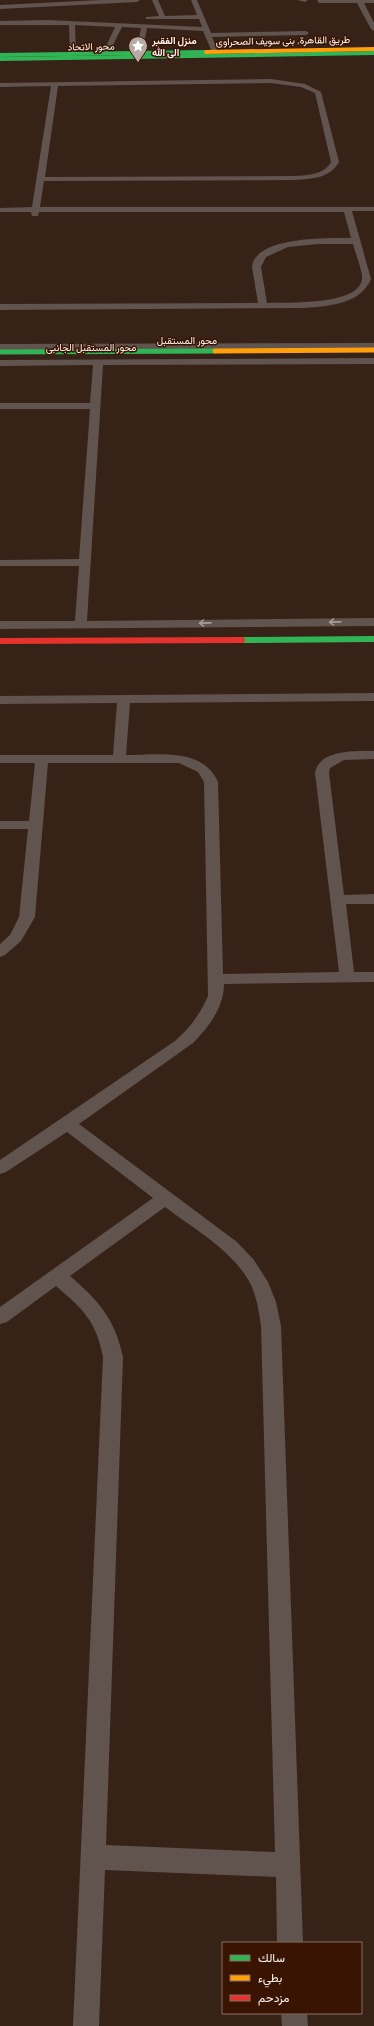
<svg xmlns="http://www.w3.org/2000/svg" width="374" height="2026" viewBox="0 0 374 2026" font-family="Barlow,Vazirmatn,sans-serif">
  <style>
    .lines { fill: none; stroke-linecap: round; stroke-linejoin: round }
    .street { fill: #61534e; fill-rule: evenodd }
    .fast-far2 { stroke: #30b455; stroke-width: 4 }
    .fast-far1 { stroke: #30b455; stroke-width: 5 }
    .fast { stroke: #30b455; stroke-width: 6 }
    .slow-far1 { stroke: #ff9f0a; stroke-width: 4 }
    .slow { stroke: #ff9f0a; stroke-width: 5 }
    .jam { stroke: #e5322d; stroke-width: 6 }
    .oneway { stroke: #a79b96 }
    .labels { text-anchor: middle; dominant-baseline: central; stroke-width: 3; stroke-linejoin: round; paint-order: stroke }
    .far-poi-label { font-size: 10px; font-weight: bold; fill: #fcf3ef; stroke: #391402; text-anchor: start }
    .far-street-label { font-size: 10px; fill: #fcf3ef; stroke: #391402 }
  </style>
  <rect width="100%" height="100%" fill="#372218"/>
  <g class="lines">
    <g class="street">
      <path d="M101,0H140L137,2L0,9V5Z"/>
      <path d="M152,0H158L165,16L197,15L191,0H197L211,33L306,31L309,33L306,35L212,37L218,52L215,54L212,52L203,31L147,28L142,53L139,55L136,53L141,28L122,27L109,53L106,55L103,53L115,27L75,25L76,53L73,55L70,53L69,25H0V21L47,20L202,27L199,19H146V17L159,16Z"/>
      <path d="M297,0H308L305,2Z"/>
      <path d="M317,0H374V3H364L374,23V31L371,29L357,3H319Z"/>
      <path d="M271,79L305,84L321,92L339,162C330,178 312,179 295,180L44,181L40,207H374V211H352L371,279C361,304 329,306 305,308L0,310V304L258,303L252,267C255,236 329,238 351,238L344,212H39L38,216H32L31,212H0V208L32,207L51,86L0,87V83ZM271,83L301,87L315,93L331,162C324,175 308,175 295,176L45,177L58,86ZM318,244H353C355,252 363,272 362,279C359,306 286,302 267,303L261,267L266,257L288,247Z"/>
      <path d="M374,343V349L0,350V344Z"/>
      <path d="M374,358V364L103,365L87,621L374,618V626L0,629V621H75L79,566H0V560L79,559L90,409H0V403H90L93,365L0,366V360Z"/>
      <path d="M374,693V701L130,703L126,755C157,755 203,747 218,782L223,974L339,972L315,773C319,749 356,751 374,751V759L344,760L330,768L329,773L344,895L374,894V904H346L354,972H374V982L224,984C224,1007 209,1027 193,1043L79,1124L237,1242L254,1260L268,1282L276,1302L281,1326L303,1943H277L276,1877L105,1870L99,2026H73L103,1357C96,1321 83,1309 56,1286L7,1322L0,1324V1307L153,1198L67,1132L6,1172L0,1174V1160L175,1041C190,1028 200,1014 208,996L204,782L198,772L179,763H48L35,917L21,941L5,955L0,957V944L10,935L19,917L28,829H0V821H29L35,763H0V755H113L117,703L0,704V696ZM165,1207C194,1229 234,1251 251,1285C257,1298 259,1312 261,1326L275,1852L106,1845L123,1357C115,1319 99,1301 70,1276Z"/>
      <path d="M281,2013H307L308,2026H282Z"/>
    </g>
    <g class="fast-far2">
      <path d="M0,55L206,52"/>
      <path d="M0,59L374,53"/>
    </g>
    <path class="fast-far1" d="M0,352L215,351"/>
    <path class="fast" d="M242,640L374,639"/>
    <path class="slow-far1" d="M206,52L374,49"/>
    <path class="slow" d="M215,351L374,350"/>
    <path class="jam" d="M0,641L242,640"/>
  </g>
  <defs><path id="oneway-shaft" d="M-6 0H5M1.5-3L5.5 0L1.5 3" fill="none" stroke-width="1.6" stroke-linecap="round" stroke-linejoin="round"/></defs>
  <g class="oneway">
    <use href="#oneway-shaft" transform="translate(335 622) rotate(179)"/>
    <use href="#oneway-shaft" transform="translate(205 623) rotate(179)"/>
  </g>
  <defs>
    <symbol id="sight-pin" viewBox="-11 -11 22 30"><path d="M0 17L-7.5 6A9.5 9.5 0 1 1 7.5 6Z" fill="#b7aaa4" stroke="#391402"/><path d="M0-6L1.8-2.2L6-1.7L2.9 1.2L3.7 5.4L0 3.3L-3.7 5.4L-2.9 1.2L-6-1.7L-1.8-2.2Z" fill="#fff"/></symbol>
  </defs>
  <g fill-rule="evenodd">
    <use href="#sight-pin" x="127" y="35" width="22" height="30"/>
  </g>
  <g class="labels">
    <g class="far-poi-label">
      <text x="152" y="40">منزل الفقير<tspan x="152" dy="12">الى الله</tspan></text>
    </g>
    <g class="far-street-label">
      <text transform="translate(283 40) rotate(-1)">طريق القاهرة, بنى سويف الصحراوى</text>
      <text transform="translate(91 46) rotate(-1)">محور الاتحاد</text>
      <text x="187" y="340">محور المستقبل</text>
      <text x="91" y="347">محور المستقبل الجانبى</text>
    </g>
  </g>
  <rect x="222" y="1942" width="140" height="72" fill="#391402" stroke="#876d61"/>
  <rect x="230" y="1955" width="20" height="6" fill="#30b455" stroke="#876d61"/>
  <text x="258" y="1962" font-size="12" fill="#fcf3ef">سالك</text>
  <rect x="230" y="1975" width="20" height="6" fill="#ff9f0a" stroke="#876d61"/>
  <text x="258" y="1982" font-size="12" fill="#fcf3ef">بطيء</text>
  <rect x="230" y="1995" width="20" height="6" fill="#e5322d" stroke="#876d61"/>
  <text x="258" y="2002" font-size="12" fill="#fcf3ef">مزدحم</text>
</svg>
